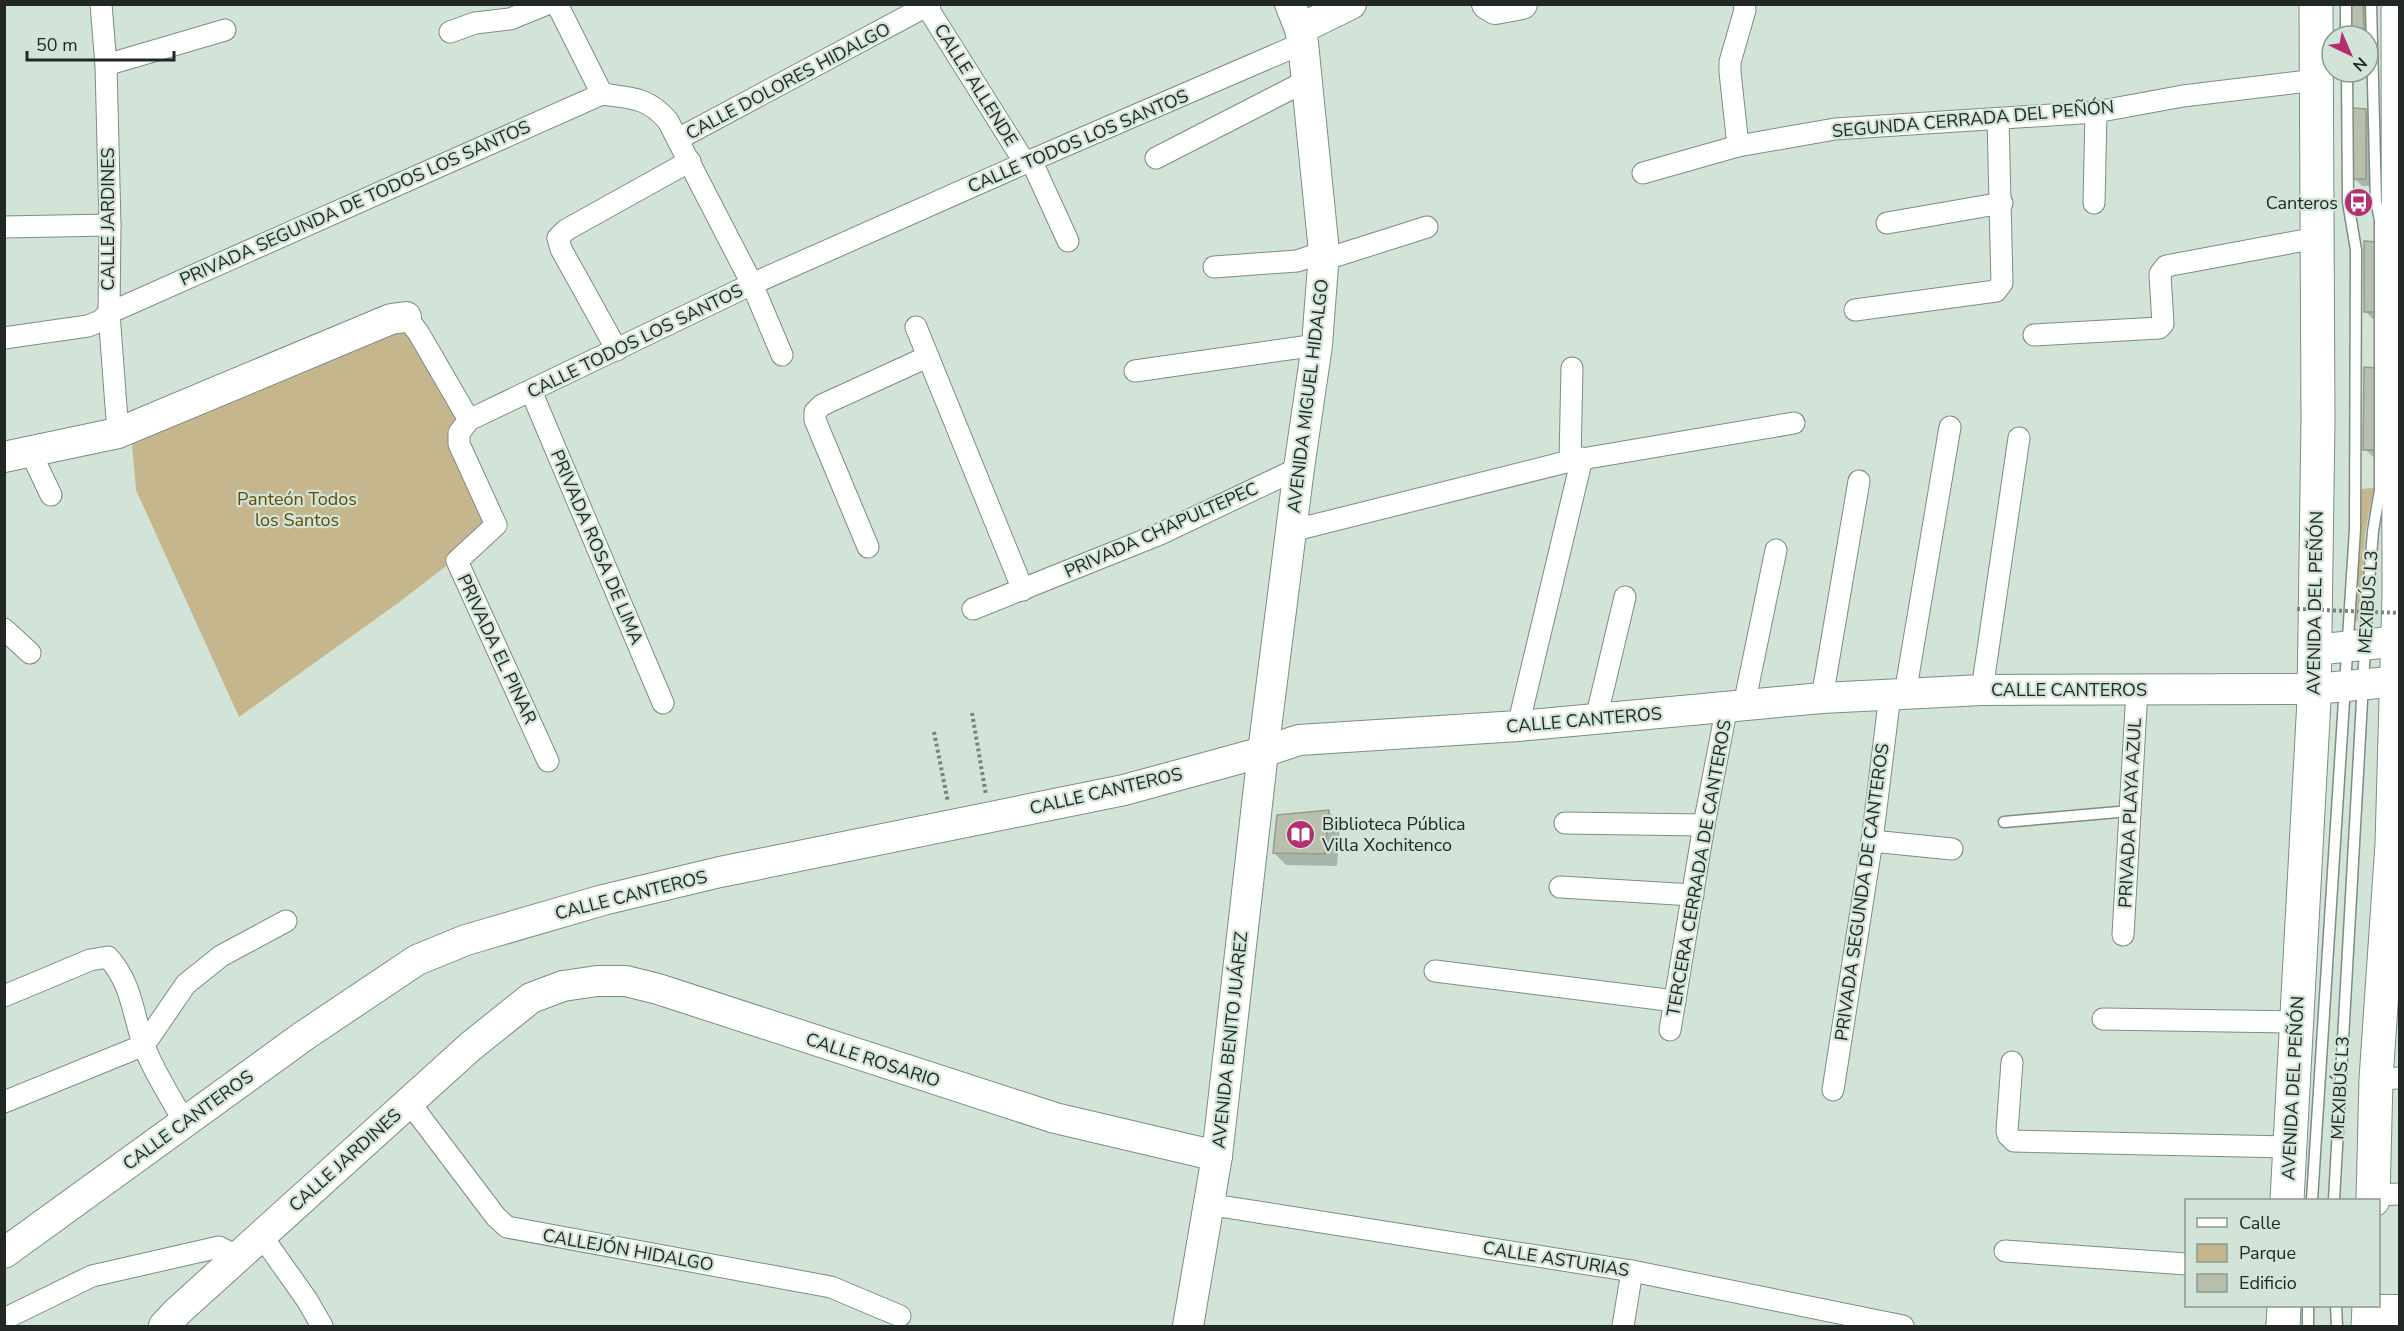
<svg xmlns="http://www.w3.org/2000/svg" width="2404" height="1331" viewBox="0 0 2404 1331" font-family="'Nunito Sans',sans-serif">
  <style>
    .green { fill: #c5b68d }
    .shadow { fill: #0003 }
    .building { fill: #b8bfad; stroke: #959b89; stroke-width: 1.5 }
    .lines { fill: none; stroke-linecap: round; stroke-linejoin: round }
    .lane-casing { stroke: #7c8d82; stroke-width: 13 }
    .street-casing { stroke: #7c8d82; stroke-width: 23 }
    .secondary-casing { stroke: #7c8d82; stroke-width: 32 }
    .primary-casing { stroke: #7c8d82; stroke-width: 35 }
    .path { stroke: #77847b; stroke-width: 4; stroke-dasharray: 3 3; stroke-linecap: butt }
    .lane { stroke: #fff; stroke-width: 10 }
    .street { stroke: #fff; stroke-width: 21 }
    .secondary { stroke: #fff; stroke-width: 30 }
    .primary { stroke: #fff; stroke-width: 33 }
    .path-bridge { stroke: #77847b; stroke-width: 4; stroke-dasharray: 3 3; stroke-linecap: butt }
    .labels { text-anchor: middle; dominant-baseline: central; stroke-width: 4.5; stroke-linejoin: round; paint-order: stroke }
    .street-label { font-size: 18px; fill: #222924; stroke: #d1e4d7 }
    .poi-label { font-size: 18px; fill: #222924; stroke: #d1e4d7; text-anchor: end }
    .park-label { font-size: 18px; fill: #604d06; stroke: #d1e4d7 }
  </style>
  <rect width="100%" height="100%" fill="#d1e4d7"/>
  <g class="green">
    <path d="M406,317L469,420L470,440L498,526L398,603L239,717L136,490L131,432Z"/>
    <path d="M2374,488L2365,533L2361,618L2355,622L2360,489Z"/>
  </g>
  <g class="shadow">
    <path d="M2352,4H2370L2368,36H2352Z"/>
    <path d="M2366,110L2374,118L2373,186H2362L2354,178Z"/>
    <path d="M2377,243L2384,319H2373L2365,311Z"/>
    <path d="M2366,369L2384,457H2373L2365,449Z"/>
    <path d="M1329,812L1340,824L1337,866L1286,865L1274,853Z"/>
  </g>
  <g class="building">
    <path d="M2350,4H2363L2364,36H2351Z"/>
    <path d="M2353,108L2366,109V179H2353Z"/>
    <path d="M2364,241L2377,242V312H2364Z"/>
    <path d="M2364,367L2377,368V450H2363Z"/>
    <path d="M1329,810L1325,854L1273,853L1277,815Z"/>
  </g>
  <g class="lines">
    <defs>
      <g id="lane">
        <path d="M2346,4V36"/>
        <path d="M2004,822L2130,811"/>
        <path d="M2312,1200L2355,529L2356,250L2348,202L2347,72"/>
        <path d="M2334,1200L2368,594L2373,531L2380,490V220L2376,201L2371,4"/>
        <path d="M2336,1306L2337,1326"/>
        <path d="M2308,1326V1306"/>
      </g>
      <g id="street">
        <path d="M101,4L106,65L110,225L109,313L118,433"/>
        <path d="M557,4L602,94"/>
        <path d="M927,7L1025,163"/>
        <path d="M450,32L475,23L510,19L547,4"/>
        <path d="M106,65L225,30"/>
        <path d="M602,94C631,98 648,97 668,121L752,284L782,355"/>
        <path d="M678,139L930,4"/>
        <path d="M1738,146L1730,72V62L1745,10L1744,4"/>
        <path d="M1156,158L1308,80"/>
        <path d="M1031,160L1068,241"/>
        <path d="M1643,173L1738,146L1835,129L2096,112L2183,96L2316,80"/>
        <path d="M2094,203L2096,112"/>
        <path d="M1887,223L2002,203"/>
        <path d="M4,227L110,225"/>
        <path d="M1323,260L1427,227"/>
        <path d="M1214,267L1297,261L1324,252"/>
        <path d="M1855,310L1996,291L2002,283L1998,119"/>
        <path d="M406,317L418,332L469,420"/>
        <path d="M916,327L1023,590"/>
        <path d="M2034,335L2159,328L2163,324L2160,274L2166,266L2316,238"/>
        <path d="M4,338L88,326L100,321L109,313L602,94"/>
        <path d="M617,350L561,249L558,238L566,230L690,161"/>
        <path d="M1135,371L1317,345"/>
        <path d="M531,391L663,703"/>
        <path d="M31,453L51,495"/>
        <path d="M1570,461L1572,368"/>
        <path d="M1291,531L1570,461L1794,423"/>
        <path d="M868,547L815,420V412L822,405L927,357"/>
        <path d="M973,609L1160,534L1299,468"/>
        <path d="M4,629L30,653"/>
        <path d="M1982,690L2019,438"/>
        <path d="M1905,694L1950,427"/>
        <path d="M1822,698L1859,481"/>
        <path d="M1744,705L1776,550"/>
        <path d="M1596,719L1625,597"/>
        <path d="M1518,726L1582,458"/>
        <path d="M548,761L457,561L496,525L459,444V433L469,420L752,284L1025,163L1303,43"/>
        <path d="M1565,823L1704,825"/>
        <path d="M1872,841L1952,849"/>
        <path d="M1560,887L1693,895"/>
        <path d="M2123,935L2137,690"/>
        <path d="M1435,971L1675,1001"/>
        <path d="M4,996L90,960L108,957C132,984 132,1011 143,1043C152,1069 171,1098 185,1123"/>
        <path d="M2103,1019L2296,1022"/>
        <path d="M1670,1030L1704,825L1727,706"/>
        <path d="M2012,1062L2007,1131L2008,1135L2014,1141L2291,1147"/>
        <path d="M2376,1079L2400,1078"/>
        <path d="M1833,1090L1872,841L1890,695"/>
        <path d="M4,1102L144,1045L186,984L221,956L286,921"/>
        <path d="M409,1102L496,1217L507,1227L831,1287L900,1316"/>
        <path d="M2373,1195L2400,1194"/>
        <path d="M1207,1204L1632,1271L1903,1326"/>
        <path d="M261,1235L307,1300L322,1326"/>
        <path d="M2005,1251L2186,1264"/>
        <path d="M4,1319L92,1276L219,1247L238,1257"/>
        <path d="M1623,1326L1632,1271"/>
      </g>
      <g id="secondary">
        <path d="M1487,4L1495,9L1522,4"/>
        <path d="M1300,29L1351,4"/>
        <path d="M4,457L118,433L391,319L406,317"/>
        <path d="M2314,650L2400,641"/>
        <path d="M4,1253L305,1035L417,960L466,940L603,900L720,872L1124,790L1263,752L1299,740L1518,726L1822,698L1982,690L2314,689L2400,681"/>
        <path d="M2369,1310H2400"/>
        <path d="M164,1326L177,1312L471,1046L531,998L563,986L597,981H626L658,989L1055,1118L1217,1156"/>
        <path d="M1188,1326L1217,1156L1263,752L1299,468L1317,345L1324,252L1303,43L1300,29L1290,4"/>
      </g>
      <g id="primary">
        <path d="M2287,1200L2314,700L2318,420L2316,4"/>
        <path d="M2373,1200L2376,1079L2392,844L2399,594L2398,4"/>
        <path d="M2283,1326L2284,1306"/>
        <path d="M2368,1326L2369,1306"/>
      </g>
    </defs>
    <use href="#lane" class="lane-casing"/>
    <use href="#street" class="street-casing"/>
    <use href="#secondary" class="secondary-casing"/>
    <use href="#primary" class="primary-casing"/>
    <g class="path">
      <path d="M972,713L986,795"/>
      <path d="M934,732L948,802"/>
    </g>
    <use href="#lane" class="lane"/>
    <use href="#street" class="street"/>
    <use href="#secondary" class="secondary"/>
    <use href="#primary" class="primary"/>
    <path class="path-bridge" d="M2297,609L2400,613"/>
  </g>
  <defs>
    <symbol id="bus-disc" viewBox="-11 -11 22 22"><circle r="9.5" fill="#b42e71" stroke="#d1e4d7"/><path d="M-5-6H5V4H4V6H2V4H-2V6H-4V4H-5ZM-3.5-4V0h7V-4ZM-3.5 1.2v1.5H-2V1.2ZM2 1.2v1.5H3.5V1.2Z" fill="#fff"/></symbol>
    <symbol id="library-disc" viewBox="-11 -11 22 22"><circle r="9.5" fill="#b42e71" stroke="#d1e4d7"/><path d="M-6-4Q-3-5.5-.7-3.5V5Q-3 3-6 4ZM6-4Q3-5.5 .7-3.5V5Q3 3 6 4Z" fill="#fff"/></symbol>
  </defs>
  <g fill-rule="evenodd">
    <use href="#bus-disc" x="2342" y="186" width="33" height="33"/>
    <use href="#library-disc" x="1284" y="818" width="33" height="33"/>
  </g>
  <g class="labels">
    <g class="street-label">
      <text transform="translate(788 81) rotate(-28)">CALLE DOLORES HIDALGO</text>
      <text transform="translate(976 85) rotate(58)">CALLE ALLENDE</text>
      <text transform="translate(1973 119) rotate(-5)">SEGUNDA CERRADA DEL PEÑÓN</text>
      <text transform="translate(1078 141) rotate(-23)">CALLE TODOS LOS SANTOS</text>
      <text transform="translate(355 203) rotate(-24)">PRIVADA SEGUNDA DE TODOS LOS SANTOS</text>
      <text transform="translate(108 219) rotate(-90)">CALLE JARDINES</text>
      <text transform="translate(635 341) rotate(-26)">CALLE TODOS LOS SANTOS</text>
      <text transform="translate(1308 396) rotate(-83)">AVENIDA MIGUEL HIDALGO</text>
      <text transform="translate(1161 530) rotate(-24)">PRIVADA CHAPULTEPEC</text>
      <text transform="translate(597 547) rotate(67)">PRIVADA ROSA DE LIMA</text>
      <text transform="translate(2368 602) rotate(-86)">MEXIBÚS L3</text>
      <text transform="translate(2315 603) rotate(-89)">AVENIDA DEL PEÑÓN</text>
      <text transform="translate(497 649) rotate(65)">PRIVADA EL PINAR</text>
      <text x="2069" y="690">CALLE CANTEROS</text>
      <text transform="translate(1584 720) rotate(-5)">CALLE CANTEROS</text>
      <text transform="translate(1106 791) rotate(-13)">CALLE CANTEROS</text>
      <text transform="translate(2130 813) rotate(-87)">PRIVADA PLAYA AZUL</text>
      <text transform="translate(1699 868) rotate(-80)">TERCERA CERRADA DE CANTEROS</text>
      <text transform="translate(1862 892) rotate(-82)">PRIVADA SEGUNDA DE CANTEROS</text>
      <text transform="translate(631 895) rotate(-14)">CALLE CANTEROS</text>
      <text transform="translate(1230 1040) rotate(-84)">AVENIDA BENITO JUÁREZ</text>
      <text transform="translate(873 1060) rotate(18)">CALLE ROSARIO</text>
      <text transform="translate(2293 1088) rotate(-87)">AVENIDA DEL PEÑÓN</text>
      <text transform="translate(2340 1088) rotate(-87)">MEXIBÚS L3</text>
      <text transform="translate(188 1120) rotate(-36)">CALLE CANTEROS</text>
      <text transform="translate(345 1160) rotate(-42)">CALLE JARDINES</text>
      <text transform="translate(628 1250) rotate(10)">CALLEJÓN HIDALGO</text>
      <text transform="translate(1556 1259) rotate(9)">CALLE ASTURIAS</text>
    </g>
    <g class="poi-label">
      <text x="2338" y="203">Canteros</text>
      <text x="1322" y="824" text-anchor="start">Biblioteca Pública<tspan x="1322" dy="21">Villa Xochitenco</tspan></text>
    </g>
    <g class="park-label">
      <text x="297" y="499">Panteón Todos<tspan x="297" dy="21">los Santos</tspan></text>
    </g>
  </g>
  <rect width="2404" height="1331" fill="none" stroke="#222924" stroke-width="12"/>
  <rect x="2185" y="1199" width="195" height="108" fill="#d1e4d7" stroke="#8b998f" stroke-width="1.5"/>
  <rect x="2197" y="1218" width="30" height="9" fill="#ffffff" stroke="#8b998f" stroke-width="1.5"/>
  <text x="2239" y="1229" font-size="18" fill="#222924">Calle</text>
  <rect x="2197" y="1244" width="30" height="18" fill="#c5b68d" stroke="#8b998f" stroke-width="1.5"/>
  <text x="2239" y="1259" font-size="18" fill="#222924">Parque</text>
  <rect x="2197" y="1274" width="30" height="18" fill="#b8bfad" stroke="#8b998f" stroke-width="1.5"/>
  <text x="2239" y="1289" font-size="18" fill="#222924">Edificio</text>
  <g transform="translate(2350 54) rotate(136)"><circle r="28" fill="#d1e4d7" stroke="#8b998f" stroke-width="1.5"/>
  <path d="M0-4.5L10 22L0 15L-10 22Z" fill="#b42e71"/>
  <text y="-9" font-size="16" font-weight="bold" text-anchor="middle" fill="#222924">N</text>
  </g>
  <path d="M27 51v9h147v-9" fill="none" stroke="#222924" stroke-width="3"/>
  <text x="36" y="51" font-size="18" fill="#222924" stroke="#d1e4d7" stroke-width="4.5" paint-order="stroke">50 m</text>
</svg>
